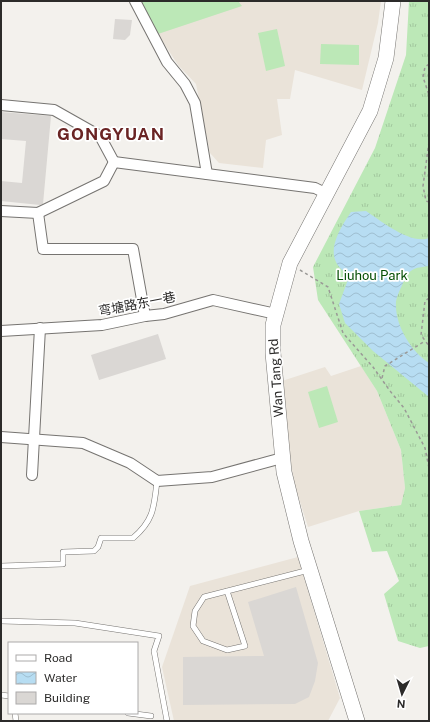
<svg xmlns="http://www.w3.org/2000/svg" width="430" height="722" viewBox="0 0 430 722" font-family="'Public Sans','Noto Sans SC',sans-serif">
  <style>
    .built { fill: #eae3d9 }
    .grass { fill: url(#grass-tufts) }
    .pitch { fill: #bce8b7 }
    .water { fill: url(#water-waves) }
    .building { fill: #dad7d4 }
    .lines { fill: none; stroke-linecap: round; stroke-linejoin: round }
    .lane-casing { stroke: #767471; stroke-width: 6 }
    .street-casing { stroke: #767471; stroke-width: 12 }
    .secondary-casing { stroke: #767471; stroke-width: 16 }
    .path { stroke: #9a9996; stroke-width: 1.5; stroke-dasharray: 3 3; stroke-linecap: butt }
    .lane { stroke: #fff; stroke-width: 5 }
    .street { stroke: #fff; stroke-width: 10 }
    .secondary { stroke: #fff; stroke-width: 15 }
    .labels { text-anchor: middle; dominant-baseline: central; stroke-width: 3.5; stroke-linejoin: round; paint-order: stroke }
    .park-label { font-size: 13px; fill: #034d01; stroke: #fff }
    .street-label { font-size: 13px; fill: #2c2b2a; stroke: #fff }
    .district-label { font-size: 17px; font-weight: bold; letter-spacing: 1px; fill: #6a2424; stroke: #fff }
  </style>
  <defs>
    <pattern id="grass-tufts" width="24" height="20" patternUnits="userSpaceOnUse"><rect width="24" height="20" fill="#bce8b7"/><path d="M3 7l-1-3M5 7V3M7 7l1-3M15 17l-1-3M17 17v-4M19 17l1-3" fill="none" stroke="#a2c79e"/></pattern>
    <pattern id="water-waves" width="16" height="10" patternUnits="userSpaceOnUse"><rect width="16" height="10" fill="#b7ddf2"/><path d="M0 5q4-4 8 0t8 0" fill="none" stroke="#9ebed0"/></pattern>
  </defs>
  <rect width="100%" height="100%" fill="#f3f1ed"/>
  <g class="built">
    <path d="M139,1H381L378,23L362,90L295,70L290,99H277L282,135L266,140L263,168L219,163L210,153L196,84L178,65L158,34Z"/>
    <path d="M361,366L377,391L401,450L405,488L401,505L359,511L308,527L295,486L288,447L282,381L325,367L331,376Z"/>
    <path d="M298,557L340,698L328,721H174L162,667L190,586Z"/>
  </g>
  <path class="grass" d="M409,1H429V646L420,648L398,641L384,594L399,581L387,551L372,552L359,511L401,505L405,488L401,450L377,391L318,300L313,267L375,148L406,55Z"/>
  <g class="pitch">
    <path d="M139,1H238L242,6L158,34Z"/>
    <path d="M277,29L285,66L266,71L258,33Z"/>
    <path d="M321,44L359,45V65L320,64Z"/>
    <path d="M327,386L338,422L319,428L308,392Z"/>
  </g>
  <path class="water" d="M366,211C381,221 411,245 429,238V266C424,267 418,267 414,269C408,272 406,277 403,283C400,290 395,299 396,306C396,327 412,352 429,363V397L373,351L345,323L339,304L349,277C345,272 338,267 336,262C328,246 343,224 351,212Z"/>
  <g class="building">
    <path d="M115,19L132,20L130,35L125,40L113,39Z"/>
    <path d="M1,112L51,116L43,204L40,205L1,201V181L22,183L26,141L1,139Z"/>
    <path d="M158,334L166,359L99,380L91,355Z"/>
    <path d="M296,587L318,663L315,681L309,697L295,704L183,705V657L264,656L248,602Z"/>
  </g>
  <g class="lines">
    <defs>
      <g id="lane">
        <path d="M1,566L63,564V552L94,551L98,547L101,538H133C154,520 154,507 157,481"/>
        <path d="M227,591L245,646L227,650L203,641L193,626L195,611L204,597L309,570"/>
        <path d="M1,621L75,623L159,636L154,651L167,721"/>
        <path d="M1,695L9,696"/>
        <path d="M15,713L16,721"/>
        <path d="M128,713L151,716"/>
      </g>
      <g id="street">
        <path d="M135,1L167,62L185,84L195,103L207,174"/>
        <path d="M1,105L54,110L100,136L114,162"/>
        <path d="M114,162L315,188L327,194"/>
        <path d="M1,211L38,213L104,181L114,162"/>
        <path d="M38,213L43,249H133L145,316"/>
        <path d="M1,331L102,325L145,316L164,314L213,300L276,314"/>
        <path d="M1,437L83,443L130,463L157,481L212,477L282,458"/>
        <path d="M32,475L40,328"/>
      </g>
      <path id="secondary" d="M357,721L301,541L284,472L273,353V325L290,263L370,111L386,58L393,1"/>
    </defs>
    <use href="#lane" class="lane-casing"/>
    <use href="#street" class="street-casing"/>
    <use href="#secondary" class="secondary-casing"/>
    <g class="path">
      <path d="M429,64L425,67L423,77L429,95"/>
      <path d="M429,142L423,186L426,201L429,202"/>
      <path d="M300,270L328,287L343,333L373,367L390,391L404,408L425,448L429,468"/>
      <path d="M429,298L425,301L421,335L429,346"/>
      <path d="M382,378L385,366L425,341"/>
    </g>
    <use href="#lane" class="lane"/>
    <use href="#street" class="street"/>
    <use href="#secondary" class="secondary"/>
  </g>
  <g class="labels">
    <g class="park-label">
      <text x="372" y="275">Liuhou Park</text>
    </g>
    <g class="street-label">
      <text transform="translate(137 304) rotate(-11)">弯塘路东一巷</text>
      <text transform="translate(276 378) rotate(-94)">Wan Tang Rd</text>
    </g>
    <g class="district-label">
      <text x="111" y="134">GONGYUAN</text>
    </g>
  </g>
  <rect width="430" height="722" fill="none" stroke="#2c2b2a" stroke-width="4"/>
  <rect x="8" y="642" width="130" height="72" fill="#ffffff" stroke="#abaaaa"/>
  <rect x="16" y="655" width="20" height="6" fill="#ffffff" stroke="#abaaaa"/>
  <text x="44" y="662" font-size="12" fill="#2c2b2a">Road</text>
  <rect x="16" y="672" width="20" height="12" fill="url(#water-waves)" stroke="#abaaaa"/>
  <text x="44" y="682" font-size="12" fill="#2c2b2a">Water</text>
  <rect x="16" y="692" width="20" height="12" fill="#dad7d4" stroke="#abaaaa"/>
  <text x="44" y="702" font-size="12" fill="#2c2b2a">Building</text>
  <g transform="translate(402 694) rotate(185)" stroke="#ffffff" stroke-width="3" paint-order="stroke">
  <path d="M0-3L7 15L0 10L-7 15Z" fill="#2c2b2a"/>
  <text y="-6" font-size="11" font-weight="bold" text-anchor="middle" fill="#2c2b2a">N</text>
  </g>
</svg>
